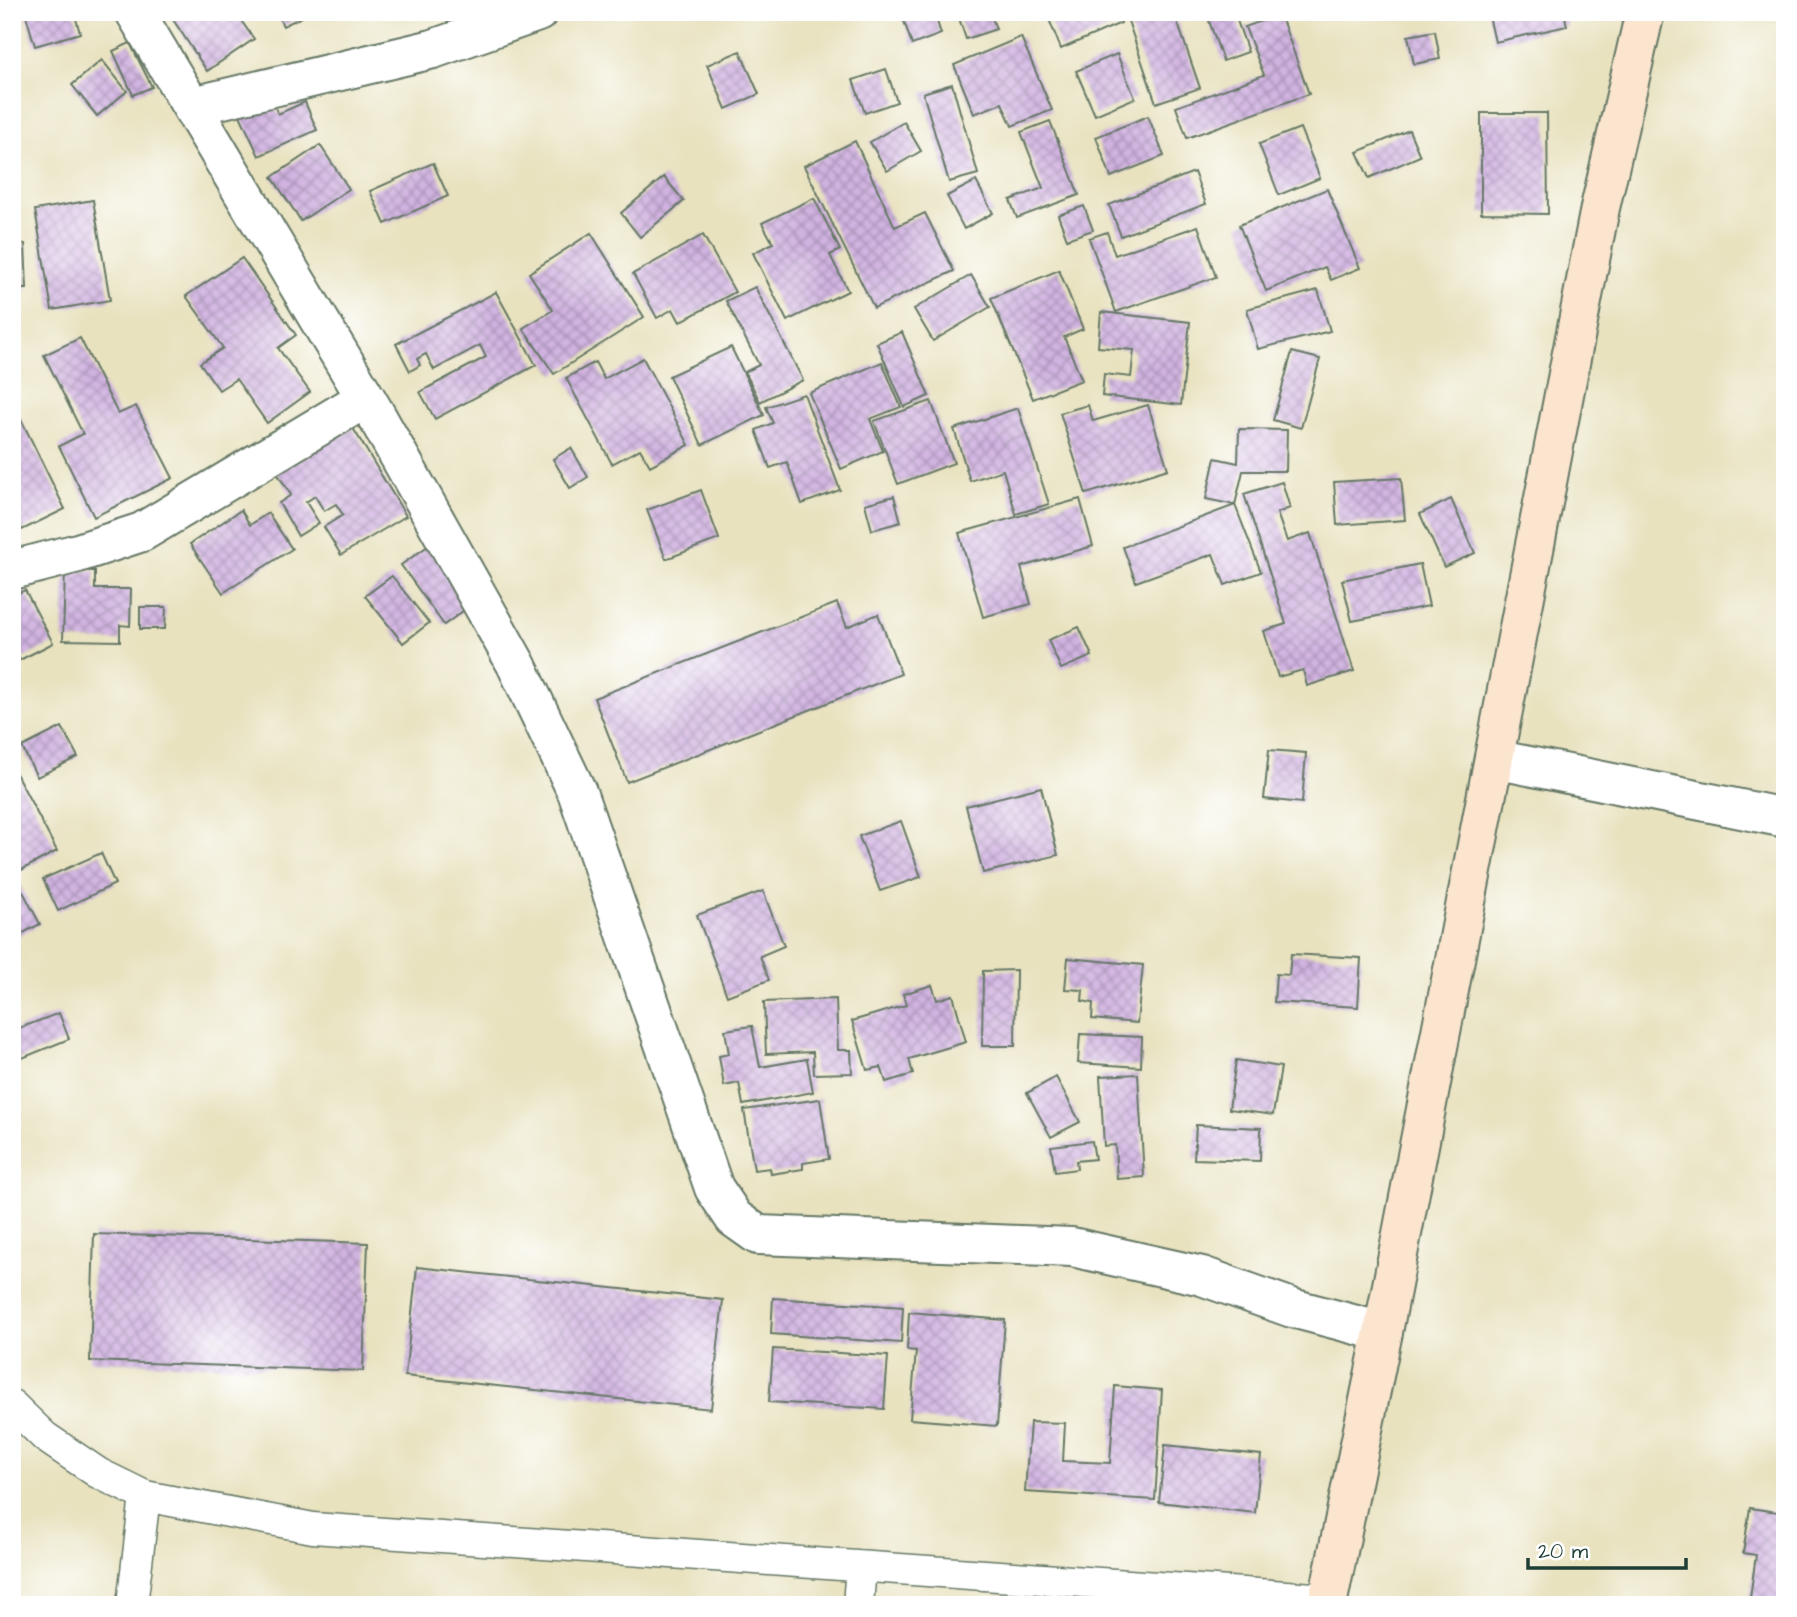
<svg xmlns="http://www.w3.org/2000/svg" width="1797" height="1617" viewBox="0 0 1797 1617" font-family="'Architects Daughter',sans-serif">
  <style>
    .building { fill: url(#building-cross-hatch) }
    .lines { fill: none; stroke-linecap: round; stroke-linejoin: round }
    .lane-casing { stroke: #657765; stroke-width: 33 }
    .street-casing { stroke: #657765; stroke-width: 42 }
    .secondary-casing { stroke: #657765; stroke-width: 42 }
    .lane { stroke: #fff; stroke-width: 30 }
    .street { stroke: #fff; stroke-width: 38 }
    .secondary { stroke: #fbe5cf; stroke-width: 38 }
  </style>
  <defs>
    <pattern id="building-cross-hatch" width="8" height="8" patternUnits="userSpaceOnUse" patternTransform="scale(1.75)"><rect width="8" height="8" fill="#d1b3e1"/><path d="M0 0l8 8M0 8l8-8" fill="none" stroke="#a993b7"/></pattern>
  </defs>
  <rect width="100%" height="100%" fill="#fff"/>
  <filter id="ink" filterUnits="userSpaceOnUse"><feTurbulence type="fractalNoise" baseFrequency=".0143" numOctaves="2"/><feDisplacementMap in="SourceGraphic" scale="14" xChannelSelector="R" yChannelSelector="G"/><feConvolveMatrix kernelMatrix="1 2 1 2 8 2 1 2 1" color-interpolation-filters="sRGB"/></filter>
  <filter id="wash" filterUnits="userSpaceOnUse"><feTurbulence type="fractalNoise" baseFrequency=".00686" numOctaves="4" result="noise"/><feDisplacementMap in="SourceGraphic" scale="28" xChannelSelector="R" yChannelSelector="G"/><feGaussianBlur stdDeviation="1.57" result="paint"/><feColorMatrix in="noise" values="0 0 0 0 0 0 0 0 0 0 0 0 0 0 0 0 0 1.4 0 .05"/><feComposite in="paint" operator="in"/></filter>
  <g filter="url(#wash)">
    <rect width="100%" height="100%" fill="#e8e2bf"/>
    <g id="blocks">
      <g class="building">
        <path d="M25,12H74L80,33L35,46Z"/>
        <path d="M168,12H235L254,39L207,71Z"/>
        <path d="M276,12H312L283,26Z"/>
        <path d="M918,12H934L941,34L912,45L903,18Z"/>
        <path d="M957,12H990L996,29L966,39Z"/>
        <path d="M1046,12H1116L1121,23L1061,49Z"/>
        <path d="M1125,12H1174L1200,88L1156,103Z"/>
        <path d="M1206,12H1234L1248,52L1223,61Z"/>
        <path d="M1488,12H1564L1567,26L1495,42Z"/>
        <path d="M1280,14L1309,94L1187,138L1176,107L1264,75L1245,27Z"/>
        <path d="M1435,31L1440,59L1414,64L1408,36Z"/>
        <path d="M1021,37L1052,110L1012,126L1002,103L974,114L954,65Z"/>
        <path d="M130,43L152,87L133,95L113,51Z"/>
        <path d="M740,51L759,94L726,109L707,65Z"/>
        <path d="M1117,54L1135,98L1095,115L1076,71Z"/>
        <path d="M102,60L127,91L97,116L72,85Z"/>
        <path d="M886,69L897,102L865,113L853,80Z"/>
        <path d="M952,84L978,174L949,182L923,93Z"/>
        <path d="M270,96L278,114L305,102L317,130L259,156L238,111Z"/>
        <path d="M1481,113H1547L1548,214L1481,213Z"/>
        <path d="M1148,116L1164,156L1111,177L1096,137Z"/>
        <path d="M1050,121L1079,195L1017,218L1010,200L1043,188L1021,132Z"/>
        <path d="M904,122L921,151L887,171L870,142Z"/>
        <path d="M1300,128L1320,178L1279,195L1259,144Z"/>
        <path d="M1409,130L1420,156L1369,178L1357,152Z"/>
        <path d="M855,141L895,227L925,213L954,271L874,308L804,166Z"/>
        <path d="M320,145L349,189L301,221L272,177Z"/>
        <path d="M433,163L448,196L385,224L370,191Z"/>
        <path d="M1194,172L1206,204L1121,236L1109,205Z"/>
        <path d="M664,177L684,201L640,237L621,213Z"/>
        <path d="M976,181L993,213L964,229L947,196Z"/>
        <path d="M1327,189L1360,268L1331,280L1325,267L1266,291L1239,225Z"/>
        <path d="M814,198L840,250L830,255L848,291L787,321L753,253L773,243L762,223Z"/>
        <path d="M93,200L110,300L52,310L35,210Z"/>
        <path d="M1084,206L1093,230L1067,239L1058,215Z"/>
        <path d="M1198,226L1216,277L1116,312L1089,238L1107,232L1115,255Z"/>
        <path d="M591,233L644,317L554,374L523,328L553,310L529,273Z"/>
        <path d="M703,235L735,292L680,322L673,309L657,318L633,274Z"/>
        <path d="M12,244H25L27,289H12Z"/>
        <path d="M242,258L296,335L278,348L310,392L267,423L236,379L219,390L200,363L223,348L186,296Z"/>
        <path d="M1059,270L1083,329L1064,337L1082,380L1033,399L991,298Z"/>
        <path d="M971,275L990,307L933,341L914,309Z"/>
        <path d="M755,287L803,380L760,402L745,372L759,365L726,301Z"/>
        <path d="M1318,290L1330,331L1258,349L1247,309Z"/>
        <path d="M496,292L536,365L435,419L420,392L486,357L480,345L434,370L426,354L417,359L420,365L410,371L396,344Z"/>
        <path d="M1101,312L1190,322L1181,405L1102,396L1104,374L1131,377L1134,350L1098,347Z"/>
        <path d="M902,332L929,396L904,407L877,343Z"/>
        <path d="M80,338L118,414L136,406L173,478L94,517L59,446L83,434L44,355Z"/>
        <path d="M731,347L764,415L702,445L669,376Z"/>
        <path d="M1292,352L1320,359L1301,428L1273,420Z"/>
        <path d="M643,358L689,445L650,466L640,449L612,464L566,378L595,362L604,379Z"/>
        <path d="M882,362L901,407L870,419L883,451L841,469L809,393Z"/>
        <path d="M804,394L840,490L802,504L787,462L770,468L756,430L773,423L766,407Z"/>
        <path d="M931,401L954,463L898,484L874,421Z"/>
        <path d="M1088,405L1093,421L1148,405L1168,469L1086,494L1060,413Z"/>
        <path d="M1018,408L1049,504L1016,514L1003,470L970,481L954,429Z"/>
        <path d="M19,415L65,509L22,530L12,510V418Z"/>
        <path d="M353,428L406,516L341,555L324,527L343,515L336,504L324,511L315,496L306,502L319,523L298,536L279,503L291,495L277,473Z"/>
        <path d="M1239,429L1287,430L1286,471H1243L1235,505L1206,499L1215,458L1238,463Z"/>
        <path d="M571,448L588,477L570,488L553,459Z"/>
        <path d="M1401,478L1405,520L1337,525L1334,482Z"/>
        <path d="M1282,482L1290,508L1277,513L1287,541L1310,533L1354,671L1307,686L1303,670L1278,677L1264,631L1286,624L1244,494Z"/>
        <path d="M701,490L719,539L666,559L647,510Z"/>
        <path d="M894,496L901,522L872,530L865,504Z"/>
        <path d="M1080,499L1093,546L1021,567L1031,604L983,617L959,533Z"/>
        <path d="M1451,499L1475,553L1444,567L1420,514Z"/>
        <path d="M1235,505L1261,572L1225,585L1213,554L1136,582L1123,547Z"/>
        <path d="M241,510L250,525L268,513L292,549L223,593L190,544Z"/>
        <path d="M428,546L471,605L444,625L401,565Z"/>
        <path d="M1420,564L1429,606L1352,621L1342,580Z"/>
        <path d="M65,570L95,571V589H131L130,626L120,625V641L63,640Z"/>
        <path d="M392,576L429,623L403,643L365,596Z"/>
        <path d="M25,590L53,643L12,664V596Z"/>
        <path d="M837,603L847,627L878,614L901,674L627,782L594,698Z"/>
        <path d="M140,607H166L165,629H140Z"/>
        <path d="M1079,627L1092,656L1061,669L1048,640Z"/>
        <path d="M62,727L78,757L37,777L22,747Z"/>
        <path d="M1269,750L1306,753L1302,803L1264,799Z"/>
        <path d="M12,766L57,851L12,875Z"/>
        <path d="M1041,787L1058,855L983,873L966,806Z"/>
        <path d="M901,821L921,877L880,891L859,836Z"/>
        <path d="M101,853L115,884L58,911L43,879Z"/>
        <path d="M19,884L40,924L12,939V888Z"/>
        <path d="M763,891L784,946L760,956L769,980L727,996L697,915Z"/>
        <path d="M1291,954L1361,958L1358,1007L1274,1002L1276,974L1289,975Z"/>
        <path d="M1068,958L1143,965L1137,1023L1092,1019L1093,1003L1082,1001L1083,990L1065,989Z"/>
        <path d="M1016,970L1015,1046H982L983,971Z"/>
        <path d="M932,985L937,1000L953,995L966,1042L909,1059L913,1074L886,1082L881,1067L867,1070L852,1021L906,1005L903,994Z"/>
        <path d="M836,999L838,1050H851L852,1073L814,1074L813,1052L766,1054L764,1002Z"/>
        <path d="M59,1013L69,1039L15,1061L12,1054V1031Z"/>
        <path d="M752,1026L760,1067L807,1059L813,1092L743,1105L739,1083L724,1086L719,1056L729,1054L725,1030Z"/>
        <path d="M1080,1034L1142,1037L1141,1067L1078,1063Z"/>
        <path d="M1236,1060L1281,1067L1273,1115L1229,1109Z"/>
        <path d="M1138,1074L1144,1177L1117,1179L1115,1145L1104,1146L1100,1076Z"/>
        <path d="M1056,1077L1080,1122L1051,1137L1027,1093Z"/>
        <path d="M820,1099L829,1159L803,1163V1169L771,1174L770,1168L754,1170L744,1110Z"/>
        <path d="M1196,1125L1261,1128L1260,1161L1194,1159Z"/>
        <path d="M1092,1141L1095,1159L1076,1161L1077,1169L1055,1172L1051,1146Z"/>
        <path d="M94,1234L368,1243L363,1371L90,1361Z"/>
        <path d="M417,1267L723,1300L711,1409L405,1376Z"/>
        <path d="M773,1298L903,1307L901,1343L771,1334Z"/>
        <path d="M909,1312L1005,1320L997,1426L910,1419L916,1351L907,1350Z"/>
        <path d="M773,1349L888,1356L884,1409L769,1402Z"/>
        <path d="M1115,1386L1162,1390L1155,1500L1025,1492L1030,1422L1065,1423L1063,1461L1110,1463Z"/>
        <path d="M1165,1445L1261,1455L1255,1513L1159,1502Z"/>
        <path d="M1750,1508L1785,1513V1605H1749L1756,1555L1743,1553Z"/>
      </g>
    </g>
  </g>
  <g filter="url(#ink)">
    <use href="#blocks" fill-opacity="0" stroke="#657765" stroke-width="2"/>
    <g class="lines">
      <defs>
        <g id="lane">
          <path d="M12,1405L45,1437L98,1473L145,1496L313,1528L1328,1599"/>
          <path d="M132,1605L145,1496"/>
          <path d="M858,1605L861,1567"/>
        </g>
        <g id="street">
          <path d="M135,12L376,415L516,664L577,792L714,1188L734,1218L758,1235L1072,1247L1202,1276L1292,1308L1383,1332"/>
          <path d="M193,106L433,49L538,12"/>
          <path d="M12,570L78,553L142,532L366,398"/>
          <path d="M1494,759L1785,818"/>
        </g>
        <path id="secondary" d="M1327,1605L1383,1332L1600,208L1645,12"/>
      </defs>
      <use href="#lane" class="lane-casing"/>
      <use href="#street" class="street-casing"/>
      <use href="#secondary" class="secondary-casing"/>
      <use href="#lane" class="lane"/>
      <use href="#street" class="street"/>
      <use href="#secondary" class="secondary"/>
    </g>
  </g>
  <rect width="1797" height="1617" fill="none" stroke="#fff" stroke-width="42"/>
  <path d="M1528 1558v10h158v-10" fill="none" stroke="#1f3d34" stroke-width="3.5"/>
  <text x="1538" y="1558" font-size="21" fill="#1f3d34" stroke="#ffffff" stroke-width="5" paint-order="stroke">20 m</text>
</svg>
